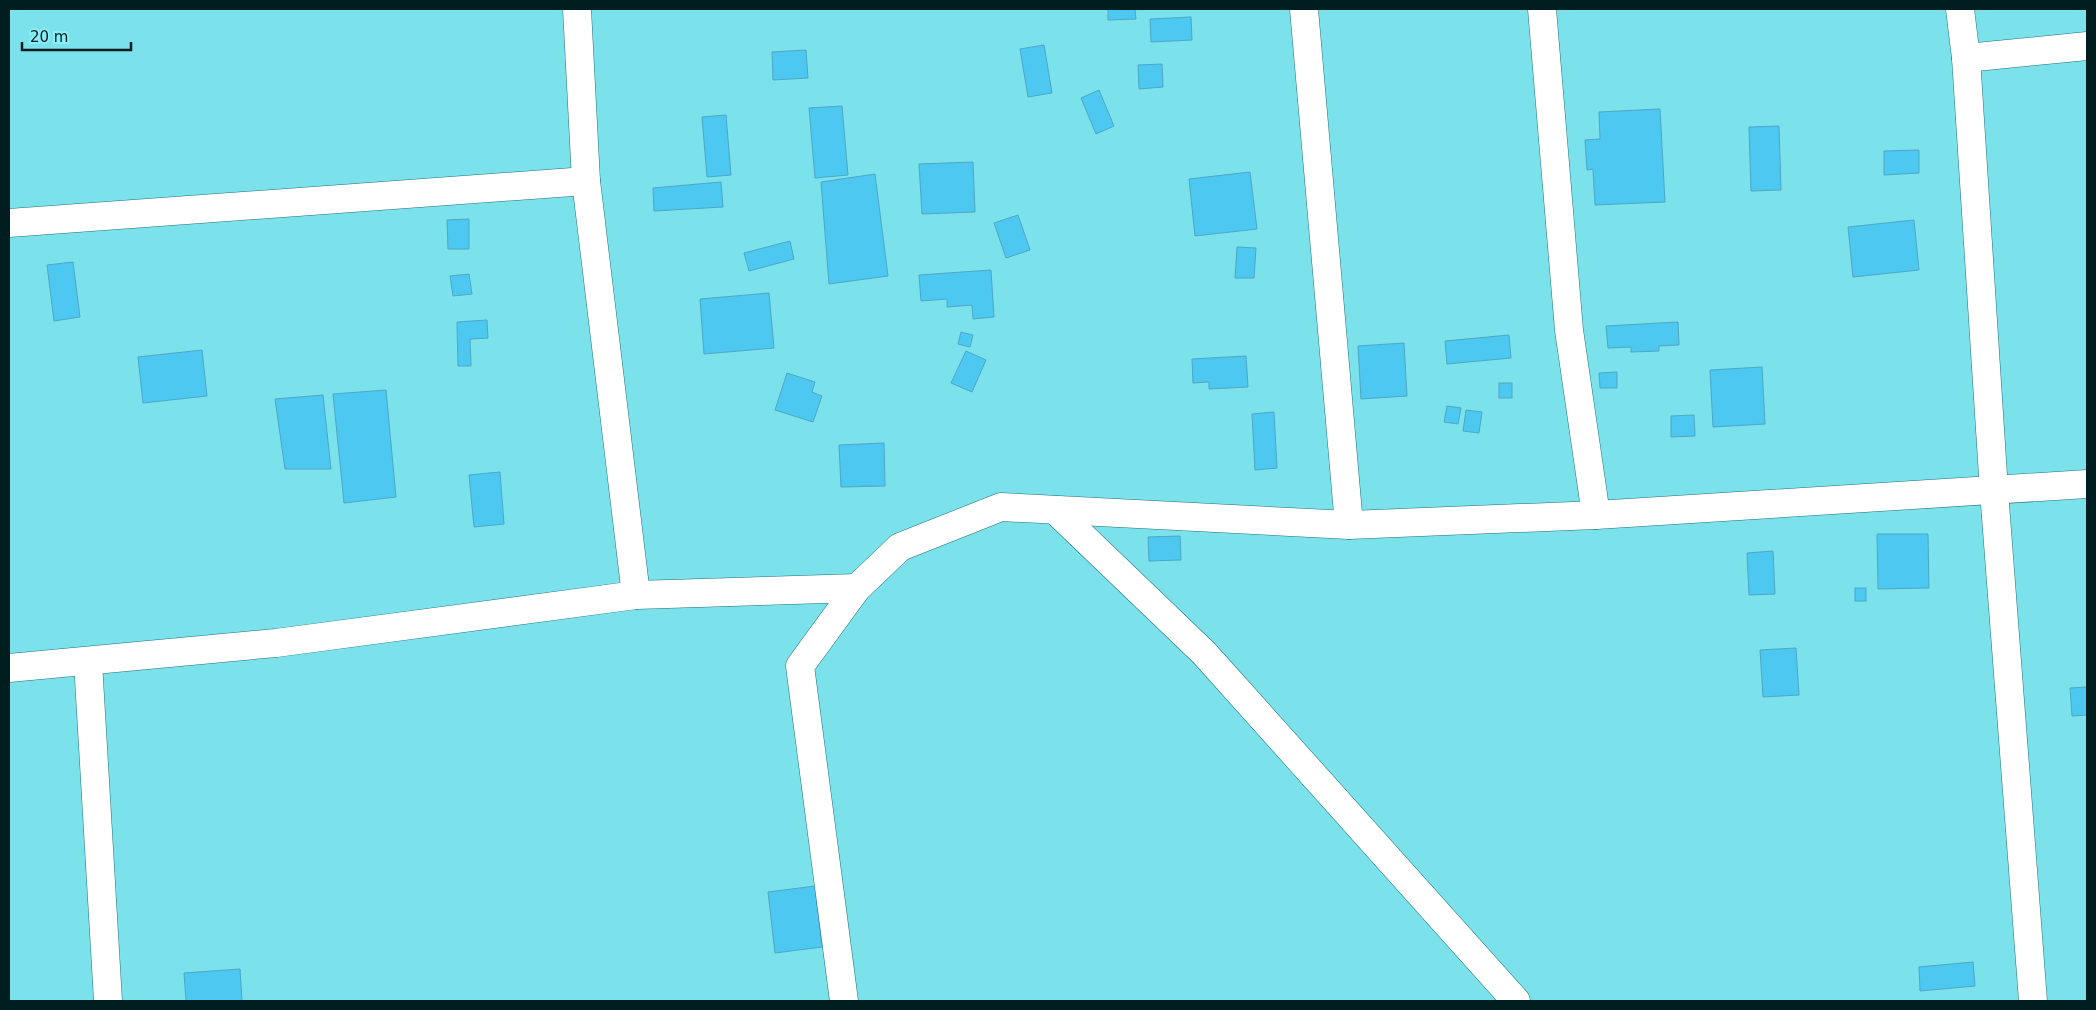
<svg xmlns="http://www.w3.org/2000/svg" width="2096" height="1010" viewBox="0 0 2096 1010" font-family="'DejaVu Sans',sans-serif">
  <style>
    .building { fill: #4cc8f1; stroke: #4ea7c6 }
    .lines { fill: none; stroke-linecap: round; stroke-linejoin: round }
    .minor-casing { stroke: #1e7179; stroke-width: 29 }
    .minor { stroke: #fff; stroke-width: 28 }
  </style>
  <rect width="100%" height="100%" fill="#7be1eb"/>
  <g class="building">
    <path d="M1108,9H1135L1136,19L1108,20Z"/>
    <path d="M1191,17L1192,40L1151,42L1150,19Z"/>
    <path d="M1044,45L1052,93L1028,97L1020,49Z"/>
    <path d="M806,50L808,78L773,80L772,52Z"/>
    <path d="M1162,64L1163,87L1139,89L1138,65Z"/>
    <path d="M1099,90L1114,126L1096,134L1081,98Z"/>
    <path d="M842,106L848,175L815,178L809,108Z"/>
    <path d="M1660,109L1665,202L1595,205L1593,169L1587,170L1585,140L1600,139L1599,112Z"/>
    <path d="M726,115L731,175L707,177L702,117Z"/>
    <path d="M1779,126L1781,190L1751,191L1749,127Z"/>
    <path d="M1919,150V173L1884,175V151Z"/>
    <path d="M973,162L975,212L922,214L919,164Z"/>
    <path d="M1250,172L1257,229L1195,236L1189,179Z"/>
    <path d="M875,174L888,276L829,284L821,182Z"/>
    <path d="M721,182L723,207L654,211L653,188Z"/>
    <path d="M1018,215L1030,250L1006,258L994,223Z"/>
    <path d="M469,219V249H448L447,220Z"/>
    <path d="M1914,220L1919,270L1853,277L1848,227Z"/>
    <path d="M790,241L794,259L749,271L744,253Z"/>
    <path d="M1237,247L1256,248L1254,278H1235Z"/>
    <path d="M73,262L80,317L54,321L47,265Z"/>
    <path d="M991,270L994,317L973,319L972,305L947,307V299L921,301L919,275Z"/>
    <path d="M469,274L472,294L453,296L450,276Z"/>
    <path d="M769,293L774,348L704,354L700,299Z"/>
    <path d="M487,320L488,338L470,339L471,366H458L457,322Z"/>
    <path d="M1678,322L1679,345L1659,346V351L1631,352V347L1608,348L1606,326Z"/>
    <path d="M961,332L973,335L970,347L958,344Z"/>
    <path d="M1509,335L1511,358L1447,364L1445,341Z"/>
    <path d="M1404,343L1407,396L1361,399L1358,346Z"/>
    <path d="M202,350L207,396L143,403L138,357Z"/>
    <path d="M966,351L986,360L972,392L951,383Z"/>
    <path d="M1246,356L1248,387L1209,389V382L1193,383L1192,359Z"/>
    <path d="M1762,367L1765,424L1713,427L1710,370Z"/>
    <path d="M1617,372V388H1600L1599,373Z"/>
    <path d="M787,373L815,382L812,392L822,396L813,422L775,410Z"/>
    <rect x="1499" y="383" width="13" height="15"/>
    <path d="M386,390L396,497L344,503L333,394Z"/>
    <path d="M323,395L331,469H285L275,399Z"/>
    <path d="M1447,406L1461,408L1458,424L1444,422Z"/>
    <path d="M1466,410L1482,412L1479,433L1463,431Z"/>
    <path d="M1274,412L1277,468L1255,470L1252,414Z"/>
    <path d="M1694,415L1695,436L1671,437V416Z"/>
    <path d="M884,443L885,486L841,487L839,445Z"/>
    <path d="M500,472L504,524L474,527L469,475Z"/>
    <path d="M1877,534H1928L1929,588L1878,589Z"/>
    <path d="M1180,536L1181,560L1149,561L1148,537Z"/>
    <path d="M1773,551L1775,594L1749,595L1747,553Z"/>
    <rect x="1855" y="588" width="11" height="13"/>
    <path d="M1796,648L1799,695L1763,697L1760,650Z"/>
    <path d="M2087,687V715L2072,716L2070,688Z"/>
    <path d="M815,886L822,947L775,953L768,892Z"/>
    <path d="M1973,962L1975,986L1920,991L1919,967Z"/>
    <path d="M240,969L242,1001H186L184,973Z"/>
  </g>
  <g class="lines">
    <defs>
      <g id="minor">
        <path d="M577,9L586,181L636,595"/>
        <path d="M1304,9L1349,525"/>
        <path d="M1542,9L1569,330L1596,515"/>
        <path d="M1960,9L1966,58L1994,491L2033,1001"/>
        <path d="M1966,58L2087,46"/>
        <path d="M9,223L586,181"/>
        <path d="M1055,510L1204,653L1516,1001"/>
        <path d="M88,662L108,1001"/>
        <path d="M9,668L276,643L636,595L857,588"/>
        <path d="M844,1001L800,666L857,588L900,547L1001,507L1349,525L1596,515L2087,484"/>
      </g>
    </defs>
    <use href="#minor" class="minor-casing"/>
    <use href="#minor" class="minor"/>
  </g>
  <rect width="2096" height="1010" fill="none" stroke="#001d20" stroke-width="20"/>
  <path d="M22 42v8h109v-8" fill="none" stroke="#001d20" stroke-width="2.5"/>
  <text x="30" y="42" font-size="15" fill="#001d20" stroke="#89eef8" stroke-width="4" paint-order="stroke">20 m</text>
</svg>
